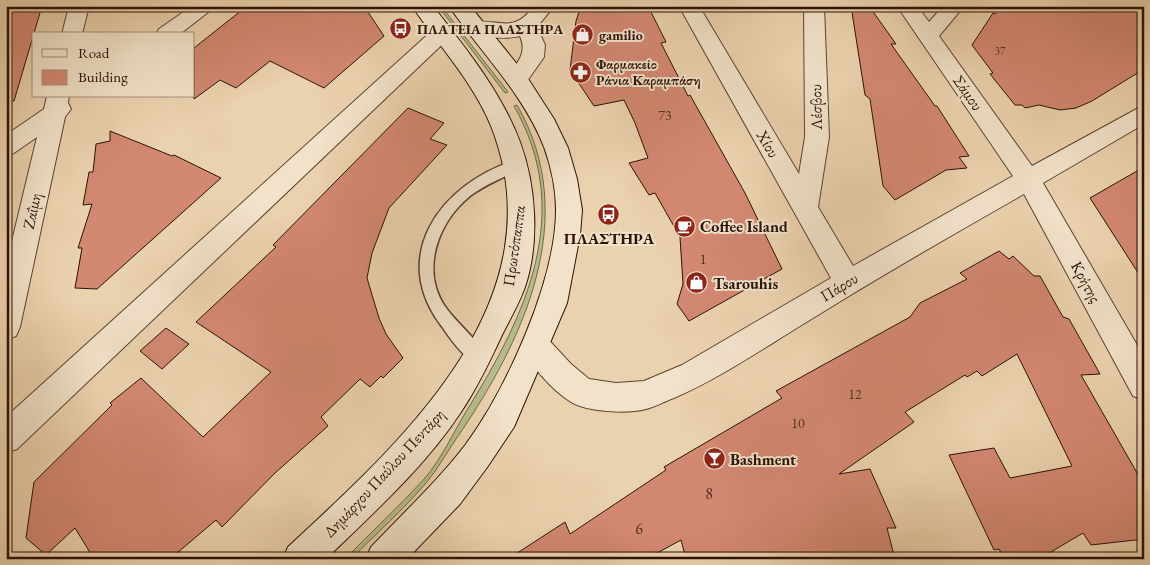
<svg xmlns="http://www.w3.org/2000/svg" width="1150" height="565" viewBox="0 0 1150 565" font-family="'EB Garamond',serif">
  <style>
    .green { fill: #b6bc8b; stroke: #706748 }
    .building { fill: #d38872; stroke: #2b1205 }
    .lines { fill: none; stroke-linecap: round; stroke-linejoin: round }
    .lane-casing { stroke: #5b422f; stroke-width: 3 }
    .street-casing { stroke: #5b422f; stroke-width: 2 }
    .secondary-casing { stroke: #2b1205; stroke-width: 2 }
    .lane { fill: #f2e2ca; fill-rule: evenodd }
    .street { fill: #f2e2ca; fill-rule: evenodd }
    .secondary { fill: #f2e2ca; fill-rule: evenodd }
    .labels { text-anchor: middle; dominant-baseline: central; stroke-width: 4; stroke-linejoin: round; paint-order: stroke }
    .far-number-label { font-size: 11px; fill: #553020 }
    .far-poi-label { font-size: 14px; font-weight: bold; fill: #2b1205; stroke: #f2e2ca; text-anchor: start }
    .number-label { font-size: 14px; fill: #553020 }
    .street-label { font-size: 16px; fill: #2b1205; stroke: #f2e2ca }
    .poi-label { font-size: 16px; font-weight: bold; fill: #2b1205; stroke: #f2e2ca; text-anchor: start }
    .near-number-label { font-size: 16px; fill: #553020 }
  </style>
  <rect width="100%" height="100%" fill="#ebd2ae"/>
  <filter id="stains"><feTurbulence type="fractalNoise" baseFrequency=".004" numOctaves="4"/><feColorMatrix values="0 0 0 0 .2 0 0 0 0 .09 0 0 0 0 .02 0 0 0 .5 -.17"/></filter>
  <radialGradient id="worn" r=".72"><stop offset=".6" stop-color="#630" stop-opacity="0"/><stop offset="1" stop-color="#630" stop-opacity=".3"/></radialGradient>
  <g class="green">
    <path d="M438,6H441L508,92L505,93Z"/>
    <path d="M517,105C582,218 523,342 456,439C446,454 437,470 426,483C403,510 376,534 351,559H345C371,532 400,506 425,478C442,458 453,433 467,410C526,315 575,213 514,106Z"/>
  </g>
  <g class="building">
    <path d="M6,6H42L14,101L6,100Z"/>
    <path d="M247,6H364L384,36L324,88L270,61L236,88L220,80L194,99V48Z"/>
    <path d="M581,6H648L666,42L661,43L688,96L690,95L745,193L782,269L689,321L677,304L683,284L680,237L655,193L649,195L629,163L648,158L635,123L624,100L594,106L570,70L576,21Z"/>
    <path d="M851,6H869L896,44H891L935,106H937L969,156L959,157L967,168L946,170L895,200L883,186L870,99L865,95Z"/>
    <path d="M1001,6H1144V69L1092,101L1076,108L1060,110L1039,105L1025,108L1022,105H1015L990,74L993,73L972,45L993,13L995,14Z"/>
    <path d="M408,108L444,123L430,139L447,145L389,208L372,253L367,278L379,318L386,334L403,358L383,378L381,376L370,387L360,379L321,417L328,426L275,473L222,527L216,520L170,559H94L75,528L46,555L26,538L34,482L112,405L110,403L141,378L203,437L271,372L196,322L276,247L273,245Z"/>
    <path d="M110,131L172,156L174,155L221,178L97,289L75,288L82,248H78L92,204L83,205L89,172H93L96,144L110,141Z"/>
    <path d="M1144,167V282L1090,198Z"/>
    <path d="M999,251L1009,259L1013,256L1034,276H1040L1063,317L1069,319L1100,374L1081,375L1144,485V539L1091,545L1083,533L1039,559H1004L999,549L994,550L949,455L994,448L1010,478L1072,466L1017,354L982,376L977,371L967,377L965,375L905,412L914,422L839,474L870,469L896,528H887L895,559H686L681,540L646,559H508L565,522L570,534L666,470L664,467L782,398L776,391L910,317L920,303L967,279L960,273Z"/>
    <path d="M166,328L189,344L162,369L140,351Z"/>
  </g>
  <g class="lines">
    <defs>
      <path id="lane" d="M516,160L521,161L523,165L521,169C504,177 485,185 470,196C438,222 421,269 444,305C456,323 476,337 485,356L483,361L477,363C464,358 451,340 443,328C387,257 440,184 516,160Z"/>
      <g id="street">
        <path d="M69,6H89L82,34H62Z"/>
        <path d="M192,6H216L180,34H156L159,29Z"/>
        <path d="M534,6H554L537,27L545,45L544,57L525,84L517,86L509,84L506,79C516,63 528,55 520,36C503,40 486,37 470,33L467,28L470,23C497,16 511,37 534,6Z"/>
        <path d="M679,6H699L799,174L805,137L804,6H824L829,137L818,207L853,266L1013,176L897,6H917L929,22L943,6H964L939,36L1032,166L1144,105V124L1043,183L1144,357V400L1133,396L1024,194C950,236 877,278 805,323C762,349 720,378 674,398C665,401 655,407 646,409C628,414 587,412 571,402C552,390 531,366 521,346L526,337L536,333L546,337L571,364L589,379L616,383L644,381L682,365L831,278Z"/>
        <path d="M442,26L449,28L452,33L449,38L17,449L6,453V417L435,28Z"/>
        <path d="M47,96H69L68,103L71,109L65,117L20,327L16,336L6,340V266L37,137L14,153L6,156V135L44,109Z"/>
      </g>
      <g id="secondary">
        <path d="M412,6H433C466,49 501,91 520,142C536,185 540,243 525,287C519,304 510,319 502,335C490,361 477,388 461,412C425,467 373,513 326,559H283L288,547C402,441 560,301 491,126C473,82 439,46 412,6Z"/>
        <path d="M449,6H470L525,74L554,119L568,148L577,179L582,210L580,235L567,303L514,427L488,466L460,504L407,559H366L371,547C403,513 438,481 466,444C507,388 556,280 556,210C556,190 551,166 544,147C523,93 481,53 449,6Z"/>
      </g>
    </defs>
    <use href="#lane" class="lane-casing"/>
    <use href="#street" class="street-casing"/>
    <use href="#secondary" class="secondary-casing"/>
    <use href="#lane" class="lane"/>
    <use href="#street" class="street"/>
    <use href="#secondary" class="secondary"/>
  </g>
  <defs>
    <symbol id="bus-disc" viewBox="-11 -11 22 22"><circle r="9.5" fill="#8f2418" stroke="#f2e2ca"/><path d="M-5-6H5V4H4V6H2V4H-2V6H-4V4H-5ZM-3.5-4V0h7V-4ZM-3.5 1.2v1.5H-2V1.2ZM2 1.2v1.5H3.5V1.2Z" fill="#fff"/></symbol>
    <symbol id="shop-disc" viewBox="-11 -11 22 22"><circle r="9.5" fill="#8f2418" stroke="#f2e2ca"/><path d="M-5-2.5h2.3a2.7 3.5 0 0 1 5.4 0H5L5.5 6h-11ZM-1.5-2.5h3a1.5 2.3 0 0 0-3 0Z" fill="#fff"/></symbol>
    <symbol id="pharmacy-disc" viewBox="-11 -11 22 22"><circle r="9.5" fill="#8f2418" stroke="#f2e2ca"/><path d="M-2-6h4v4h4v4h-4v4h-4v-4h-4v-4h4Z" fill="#fff"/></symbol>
    <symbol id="cafe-disc" viewBox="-11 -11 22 22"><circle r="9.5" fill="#8f2418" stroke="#f2e2ca"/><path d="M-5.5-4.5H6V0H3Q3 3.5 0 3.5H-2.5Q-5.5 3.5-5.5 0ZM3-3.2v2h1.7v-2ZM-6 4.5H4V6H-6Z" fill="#fff"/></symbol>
    <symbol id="bar-disc" viewBox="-11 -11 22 22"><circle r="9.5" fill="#8f2418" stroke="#f2e2ca"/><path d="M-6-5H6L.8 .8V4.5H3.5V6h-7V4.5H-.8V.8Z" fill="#fff"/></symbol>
  </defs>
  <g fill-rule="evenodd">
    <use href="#bus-disc" x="388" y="16" width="25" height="25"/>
    <use href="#shop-disc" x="570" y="22" width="25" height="25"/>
    <use href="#pharmacy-disc" x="568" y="60" width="25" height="25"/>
    <use href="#bus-disc" x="596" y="202" width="25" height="25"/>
    <use href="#cafe-disc" x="672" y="214" width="25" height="25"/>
    <use href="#shop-disc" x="684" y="270" width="25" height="25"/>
    <use href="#bar-disc" x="702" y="446" width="25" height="25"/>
  </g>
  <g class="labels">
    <g class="far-number-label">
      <text x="1000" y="51">37</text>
    </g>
    <g class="far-poi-label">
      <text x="417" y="29">ΠΛΑΤΕΙΑ ΠΛΑΣΤΗΡΑ</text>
      <text x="599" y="35">gamilio</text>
      <text x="596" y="64">Φαρμακείο<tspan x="596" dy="16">Ράνια Καραμπάση</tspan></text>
    </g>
    <g class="number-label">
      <text x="665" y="115">73</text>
      <text x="703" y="259">1</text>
      <text x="855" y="394">12</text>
      <text x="798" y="423">10</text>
    </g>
    <g class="street-label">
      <text transform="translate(968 93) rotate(55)">Σάμου</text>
      <text transform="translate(816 107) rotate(-91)">Λέσβου</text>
      <text transform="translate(768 144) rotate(60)">Χίου</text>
      <text transform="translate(32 211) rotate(-78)">Ζαΐμη</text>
      <text transform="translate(514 246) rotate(-82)">Πρωτόπαππα</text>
      <text transform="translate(1086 282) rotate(61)">Κρήτης</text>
      <text transform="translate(839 287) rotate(-31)">Πάρου</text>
      <text transform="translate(384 473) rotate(-47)">Δημάρχου Παύλου Πεντάρη</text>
    </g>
    <g class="poi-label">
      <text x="700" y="226">Coffee Island</text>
      <text x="609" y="238" text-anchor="middle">ΠΛΑΣΤΗΡΑ</text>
      <text x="713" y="283">Tsarouhis</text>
      <text x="730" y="459">Bashment</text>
    </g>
    <g class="near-number-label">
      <text x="709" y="493">8</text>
      <text x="639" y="528">6</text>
    </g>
  </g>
  <rect width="1150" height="565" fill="none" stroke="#ebd2ae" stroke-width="25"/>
  <rect x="8" y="8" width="1135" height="550" fill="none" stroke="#2b1205" stroke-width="2.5"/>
  <rect x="12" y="12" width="1125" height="540" fill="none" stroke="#2b1205"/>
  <rect x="32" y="32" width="162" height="65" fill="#f2e2ca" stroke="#a28f7b"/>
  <rect x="42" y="49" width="25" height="8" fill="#f2e2ca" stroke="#a28f7b"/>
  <text x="78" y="58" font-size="15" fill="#2b1205">Road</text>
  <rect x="42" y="70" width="25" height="15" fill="#d38872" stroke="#a28f7b"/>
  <text x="78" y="82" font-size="15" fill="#2b1205">Building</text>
  <rect width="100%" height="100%" filter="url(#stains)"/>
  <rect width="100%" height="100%" fill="url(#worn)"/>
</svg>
